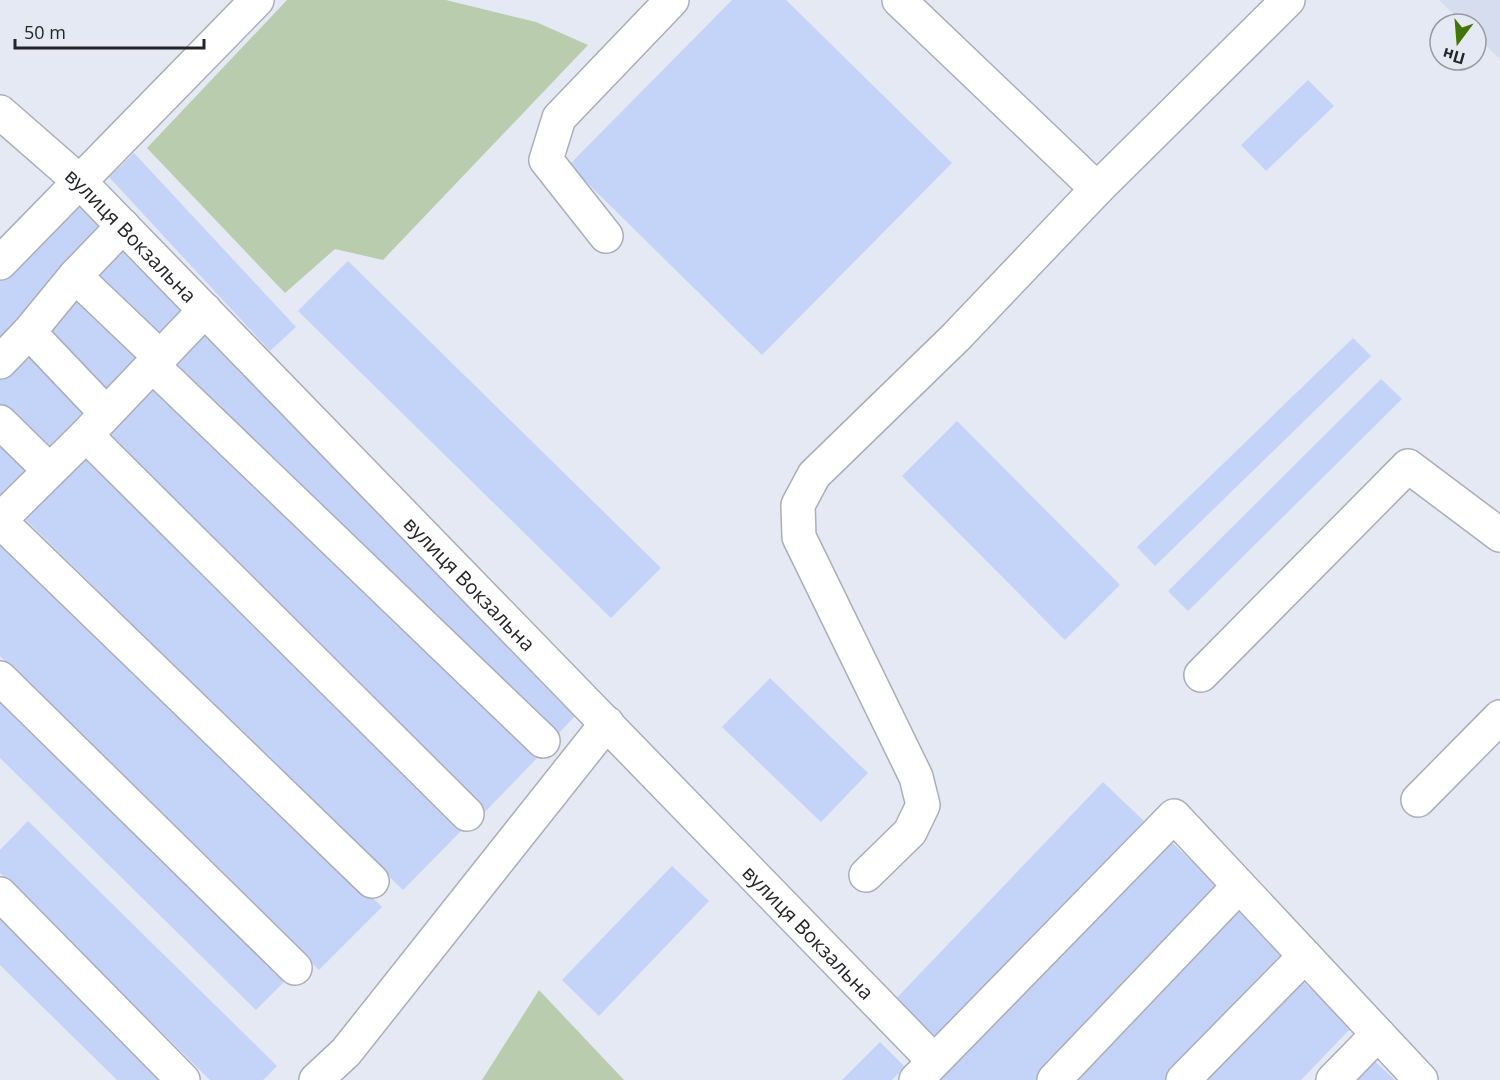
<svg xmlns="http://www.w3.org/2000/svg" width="1500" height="1080" viewBox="0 0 1500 1080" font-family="'Open Sans',sans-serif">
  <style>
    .built { fill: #d6ddee }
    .green { fill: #b9ccae }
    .building { fill: #c4d3f8 }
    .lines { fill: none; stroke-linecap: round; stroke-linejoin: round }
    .minor-casing { stroke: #aaaeb8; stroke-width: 36 }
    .minor { stroke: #fff; stroke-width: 33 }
    .labels { text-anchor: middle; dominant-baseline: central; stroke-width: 5; stroke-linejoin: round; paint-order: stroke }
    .street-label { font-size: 20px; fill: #232528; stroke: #e5e9f3 }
  </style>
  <rect width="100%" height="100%" fill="#e5e9f3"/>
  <path class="built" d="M1439,0H1500V59L1476,36V24H1464Z"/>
  <g class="green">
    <path d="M287,0H446L536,22L588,45L383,260L335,249L285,293L147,148Z"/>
    <path d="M539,990L624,1080H482Z"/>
  </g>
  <g class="building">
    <path d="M732,0H786L952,163L762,355L569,165Z"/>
    <path d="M1308,80L1334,106L1266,171L1241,145Z"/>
    <path d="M134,153L296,327L270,351L109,177Z"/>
    <path d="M79,202L108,231L0,340V282Z"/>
    <path d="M119,245L190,315L163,342L92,272Z"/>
    <path d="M348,261L661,568L611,618L298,311Z"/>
    <path d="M82,289L148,354L106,397L40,331Z"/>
    <path d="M204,334L584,707L554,738L174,365Z"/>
    <path d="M1353,338L1371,356L1155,566L1137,547Z"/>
    <path d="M25,347L90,410L46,455L0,410V373Z"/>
    <path d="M156,379L539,756L485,812L101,434Z"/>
    <path d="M1381,379L1402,399L1188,611L1168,591Z"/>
    <path d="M957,421L1120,585L1065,640L902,476Z"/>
    <path d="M0,436L35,470L0,505Z"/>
    <path d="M83,448L467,825L403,890L19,513Z"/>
    <path d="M0,531L382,907L319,970L0,656Z"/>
    <path d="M770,678L868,773L821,822L722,727Z"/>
    <path d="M0,701L285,981L256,1010L0,758Z"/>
    <path d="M1103,782L1146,823L933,1046L890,1005Z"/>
    <path d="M28,821L277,1066L263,1080H210L0,873V850Z"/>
    <path d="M1163,834L1221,889L1038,1080H926Z"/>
    <path d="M672,866L709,901L599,1016L562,980Z"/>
    <path d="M1238,901L1290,950L1165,1080H1067Z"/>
    <path d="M0,914L169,1080H117L0,965Z"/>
    <path d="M1298,977L1352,1027L1301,1080H1199Z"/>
    <path d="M880,1042L905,1067L892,1080H842Z"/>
    <path d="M1365,1052L1395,1080H1338Z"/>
  </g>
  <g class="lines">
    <defs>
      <g id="minor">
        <path d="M899,0L1097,189"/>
        <path id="s1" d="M0,112L79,181L934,1061"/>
        <path d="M606,236L546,160L559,118L672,0"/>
        <path d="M0,263L257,0"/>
        <path d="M75,276L160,357"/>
        <path d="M0,362L29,332"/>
        <path d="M153,366L543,741"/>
        <path d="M106,413L29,332L75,276L123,226"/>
        <path d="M0,422L49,470"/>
        <path d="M86,435L467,814"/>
        <path d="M0,520L86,435L205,310"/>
        <path d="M0,521L372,881"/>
        <path d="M1201,675L1408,466L1500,535"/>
        <path d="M0,678L295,968"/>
        <path d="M1418,800L1500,717"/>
        <path d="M866,875L910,832L923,805L916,777L799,537L798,505L814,475L956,337L1097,189L1288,0"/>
        <path d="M0,894L183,1080"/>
        <path d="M316,1080L346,1052L607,723"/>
        <path d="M916,1080L1174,816L1421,1080"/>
        <path d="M1054,1080L1239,886"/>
        <path d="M1183,1080L1305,956"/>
        <path d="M1333,1080L1378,1034"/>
      </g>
    </defs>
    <use href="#minor" class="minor-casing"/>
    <use href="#minor" class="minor"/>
  </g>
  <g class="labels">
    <g class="street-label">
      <text stroke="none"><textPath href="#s1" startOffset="180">вулиця Вокзальна</textPath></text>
      <text stroke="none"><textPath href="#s1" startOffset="666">вулиця Вокзальна</textPath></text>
      <text stroke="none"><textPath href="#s1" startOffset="1152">вулиця Вокзальна</textPath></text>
    </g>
  </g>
  <g transform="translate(1458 42) rotate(196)"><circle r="28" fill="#e5e9f3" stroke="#979ba2" stroke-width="1.5"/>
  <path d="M0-4.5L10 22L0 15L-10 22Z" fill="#427602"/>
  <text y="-9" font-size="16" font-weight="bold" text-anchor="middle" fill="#232528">Пн</text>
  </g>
  <path d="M15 39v9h189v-9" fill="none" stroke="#232528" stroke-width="3"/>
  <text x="24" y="39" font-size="18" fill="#232528" stroke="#e5e9f3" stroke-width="4.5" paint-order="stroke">50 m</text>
</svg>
